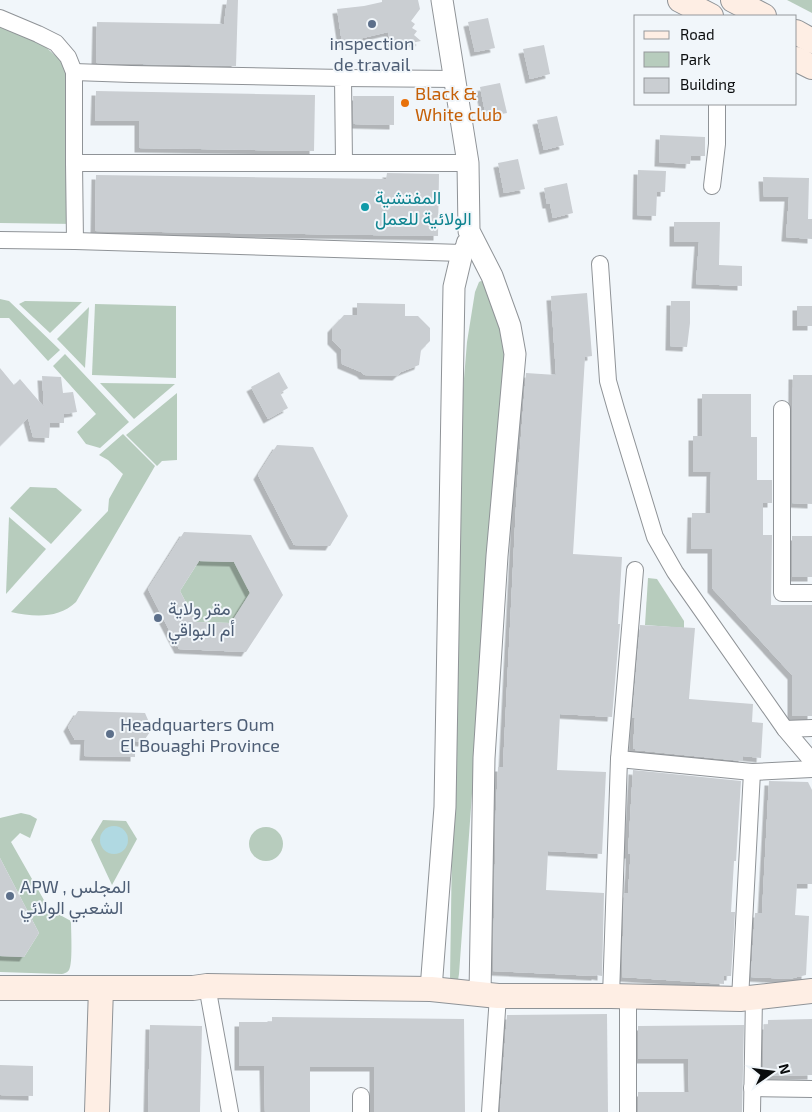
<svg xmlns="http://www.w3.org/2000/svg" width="812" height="1112" viewBox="0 0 812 1112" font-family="'Exo 2',Vazirmatn,sans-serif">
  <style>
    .green { fill: #b7ccbd }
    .water { fill: #b0d9e2 }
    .building { fill: #caced2; fill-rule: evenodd; filter: url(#shadow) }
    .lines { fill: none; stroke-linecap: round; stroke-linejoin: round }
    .minor-casing { stroke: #8f9397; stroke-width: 18 }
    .tertiary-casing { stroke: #8f9397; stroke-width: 23 }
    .secondary-casing { stroke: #8f9397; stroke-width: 26 }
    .minor { stroke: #fff; stroke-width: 16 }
    .tertiary { stroke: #fff; stroke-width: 21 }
    .secondary { stroke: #feeee4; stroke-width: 24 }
    .service-dot { fill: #5c6f8a; stroke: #f1f6fa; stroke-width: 2 }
    .food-dot { fill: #e8710a; stroke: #f1f6fa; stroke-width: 2 }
    .culture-dot { fill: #0f9aa8; stroke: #f1f6fa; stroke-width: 2 }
    .labels { text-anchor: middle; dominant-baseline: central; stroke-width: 4; stroke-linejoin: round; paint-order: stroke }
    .service-label { font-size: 18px; fill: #4e5e75; stroke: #f1f6fa; text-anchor: start }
    .food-label { font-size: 18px; fill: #c56008; stroke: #f1f6fa; text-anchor: start }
    .culture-label { font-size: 18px; fill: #0d838f; stroke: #f1f6fa; text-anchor: start }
  </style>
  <defs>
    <filter id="shadow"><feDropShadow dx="-4.5" dy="4.5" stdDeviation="0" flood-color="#0004"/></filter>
  </defs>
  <rect width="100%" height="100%" fill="#f1f6fa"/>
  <g class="green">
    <path d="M787,0H812V13Z"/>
    <path d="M0,27L41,43L74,72L75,224L0,223Z"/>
    <path d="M481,281L487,284L505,348L475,752L459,974L458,980L450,979L458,452L467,342L475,292L479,282Z"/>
    <path d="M0,299L9,301L60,350L48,361L9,318H0Z"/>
    <path d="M25,301L82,302L50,333L19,304Z"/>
    <path d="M95,304L176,306V378L92,375Z"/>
    <path d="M89,307L85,368L57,339Z"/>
    <path d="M65,354L129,422L100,448L86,444L77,432L96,414L53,366Z"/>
    <path d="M100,383L175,384L134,419Z"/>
    <path d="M177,393V460L162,461L157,466L126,435Z"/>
    <path d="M123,434L155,466L76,602C58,619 34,617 11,612L108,511L109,499L123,474L108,460L99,455Z"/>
    <path d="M30,487L56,488L82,510L51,544L10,508Z"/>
    <path d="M9,517L46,549L6,594Z"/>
    <path d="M199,561L234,562L250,593L231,623L196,622L180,591Z"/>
    <path d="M648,578L657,579L684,621V628L645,625Z"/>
    <path d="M21,813L30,815L37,819L30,838L20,833L11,842L49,909L71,921C71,931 73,964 69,970C67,973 65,973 62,974L0,972V956L24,957L39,933L0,858V818Z"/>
    <path d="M103,820L126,821L137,839L112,885L91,840Z"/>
    <circle cx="266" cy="844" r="17"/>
  </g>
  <circle class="water" cx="114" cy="840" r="14"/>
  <g class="building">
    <path d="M227,0H238L236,66L96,63L97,22L224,24Z"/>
    <path d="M382,0H418L420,9L411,21L415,24L412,28L417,31L414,35L421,41L391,47L388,32L342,43L337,9L364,6L382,2Z"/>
    <path d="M488,18L495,48L475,52L468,22Z"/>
    <path d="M544,45L550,74L530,79L523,49Z"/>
    <path d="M500,83L507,113L486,117L480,87Z"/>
    <path d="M96,91L315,95L314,151L139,148V121H95Z"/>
    <path d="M353,96H394V125L354,124Z"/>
    <path d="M557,116L564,145L544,150L537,120Z"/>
    <path d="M660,135L705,137V156H691L690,164L659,162Z"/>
    <path d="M518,159L525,189L504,193L498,163Z"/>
    <path d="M638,170L666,171L665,192H657L656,216L637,215Z"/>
    <path d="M387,173L439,174L438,236L95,231L96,175L386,179Z"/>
    <path d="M763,177L809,178L808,219H812V239L786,237L789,197H764Z"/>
    <path d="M567,183L573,213L553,218L550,204H547L544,188Z"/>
    <path d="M674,222H720L719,265L742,266V286L696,284L699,242H674Z"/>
    <path d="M587,293L592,356L585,357L573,554L622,557L618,624H620L612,717L560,714L557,770L606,772L602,854L548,851L546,890L604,893L602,976L596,975V976L493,971L496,810L498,767H503L517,487L526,373L556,375L551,296Z"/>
    <path d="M671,301H690V323L687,347L670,346Z"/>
    <path d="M357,303L405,304V316H418L430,328V341L421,350L419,365L401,372L397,376L364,375L361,372L342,364L341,349L332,340V328L344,315H357Z"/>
    <rect x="797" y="306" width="15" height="20"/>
    <path d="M0,368L14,385L20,379L44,407L42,376L61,377L63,393L73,392L77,412L64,414V423H50L49,438L33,437L28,418L0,446Z"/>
    <path d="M279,372L288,388L280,393L288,408L268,419L251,387Z"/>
    <path d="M793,375H812V504L792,503Z"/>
    <path d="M702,394H751V437H757V480H772V503H763V535H772L771,605H812V716H792V675L712,588V549H691L692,513H710L711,472H693V436H702Z"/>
    <path d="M277,445L313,447L348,516L330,546L294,545L258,475Z"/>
    <path d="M184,532L251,535L283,595L246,652L179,649L148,589ZM199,561L234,562L250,593L231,623L196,622L180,591Z"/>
    <rect x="792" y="536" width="20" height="41"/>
    <path d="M640,625L695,628L689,699L753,704L752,722L763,723L761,758L743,756V761L635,750V749H633L635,718H632Z"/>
    <path d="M78,711L145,713L152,729L143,742L135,741V757L84,756L85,740H75L68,727Z"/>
    <path d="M633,770L741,781L736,861H734L731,912H735L731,976H724V984L622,977L624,894L628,893L630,864V854H628Z"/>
    <path d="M769,781L808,782L812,790V884H797L795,915L809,916L806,975L789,979L751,977L755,913H762Z"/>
    <path d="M0,858L39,933L24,957L0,956Z"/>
    <path d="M607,1014L608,1112H500L507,1015Z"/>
    <path d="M272,1017L464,1019L465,1112H374V1067H310V1112H265L264,1066H239V1022H272Z"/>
    <path d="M812,1019V1075L763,1076L764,1025H768V1020Z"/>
    <path d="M150,1025L202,1026L200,1112H148Z"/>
    <path d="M744,1025L742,1112H638V1092H689L688,1059H638V1026Z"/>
    <path d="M0,1065L33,1066V1096L0,1095Z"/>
  </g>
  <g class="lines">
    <defs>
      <g id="minor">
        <path d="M0,18L38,34L56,43L68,57L74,72V163L75,241"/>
        <path d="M74,72L131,74L343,78L344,163"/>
        <path d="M343,78L455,79"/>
        <path d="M74,163H468"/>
        <path d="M712,186L717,144V104"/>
        <path d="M0,240L75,241L462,253L465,242"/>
        <path d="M600,264L608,381L616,409L655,537L675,572L785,729L812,761"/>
        <path d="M782,409V593H812"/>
        <path d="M785,729L812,728"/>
        <path d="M619,759L752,772L812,769"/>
        <path d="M207,986L230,1112"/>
        <path d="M611,996L619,759L635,570"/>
        <path d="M740,999L752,772"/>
        <path d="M752,1088L812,1089"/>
        <path d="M361,1096V1112"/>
        <path d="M490,1112L498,996"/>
        <path d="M628,1112V997"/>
        <path d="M752,1112L754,997"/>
      </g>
      <g id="tertiary">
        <path d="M442,0L468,163L469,231L492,276L510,326L515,354L497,556L484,758L480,994"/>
        <path d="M431,989L445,807L454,287L462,253"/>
      </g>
      <g id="secondary">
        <path d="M680,0L711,16"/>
        <path d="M733,0L764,16"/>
        <path d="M796,32L812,41"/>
        <path d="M796,59L812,67"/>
        <path d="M0,988H193L207,986L431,989L498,996H611L740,999L812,991"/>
        <path d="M97,1112L101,988"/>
      </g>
    </defs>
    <use href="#minor" class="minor-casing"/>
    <use href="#tertiary" class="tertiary-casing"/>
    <use href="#secondary" class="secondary-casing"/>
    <use href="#minor" class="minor"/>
    <use href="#tertiary" class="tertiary"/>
    <use href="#secondary" class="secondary"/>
  </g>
  <g class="service-dot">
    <circle cx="372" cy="24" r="5"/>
    <circle cx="158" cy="618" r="5"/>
    <circle cx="110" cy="734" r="5"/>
    <circle cx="10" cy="896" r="5"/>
  </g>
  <circle class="food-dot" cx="405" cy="103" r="5"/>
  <circle class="culture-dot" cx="365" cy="207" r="5"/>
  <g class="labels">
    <g class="service-label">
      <text x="372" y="43" text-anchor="middle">inspection<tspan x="372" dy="21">de travail</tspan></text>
      <text x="168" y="608">مقر ولاية<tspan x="168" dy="21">أم البواقي</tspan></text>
      <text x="120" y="724">Headquarters Oum<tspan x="120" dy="21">El Bouaghi Province</tspan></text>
      <text x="20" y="886">APW , المجلس<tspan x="20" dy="21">الشعبي الولائي</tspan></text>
    </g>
    <g class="food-label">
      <text x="415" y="93">Black &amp;<tspan x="415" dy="21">White club</tspan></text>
    </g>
    <g class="culture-label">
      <text x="375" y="197">المفتشية<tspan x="375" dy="21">الولائية للعمل</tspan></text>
    </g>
  </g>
  <rect x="634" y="15" width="162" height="90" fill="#f1f6fa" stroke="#95989b"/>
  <rect x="644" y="31" width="25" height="8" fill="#feeee4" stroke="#95989b"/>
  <text x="680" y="40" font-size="15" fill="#0a0c0d">Road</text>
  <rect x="644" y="52" width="25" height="15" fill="#b7ccbd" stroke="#95989b"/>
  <text x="680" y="65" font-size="15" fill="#0a0c0d">Park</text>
  <rect x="644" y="78" width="25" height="15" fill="#caced2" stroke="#95989b"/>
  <text x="680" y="90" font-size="15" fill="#0a0c0d">Building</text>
  <g transform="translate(772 1072) rotate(76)" stroke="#f1f6fa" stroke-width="4" paint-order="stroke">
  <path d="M0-4L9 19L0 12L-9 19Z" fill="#0a0c0d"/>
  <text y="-8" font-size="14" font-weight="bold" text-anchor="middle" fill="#0a0c0d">N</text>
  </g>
</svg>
